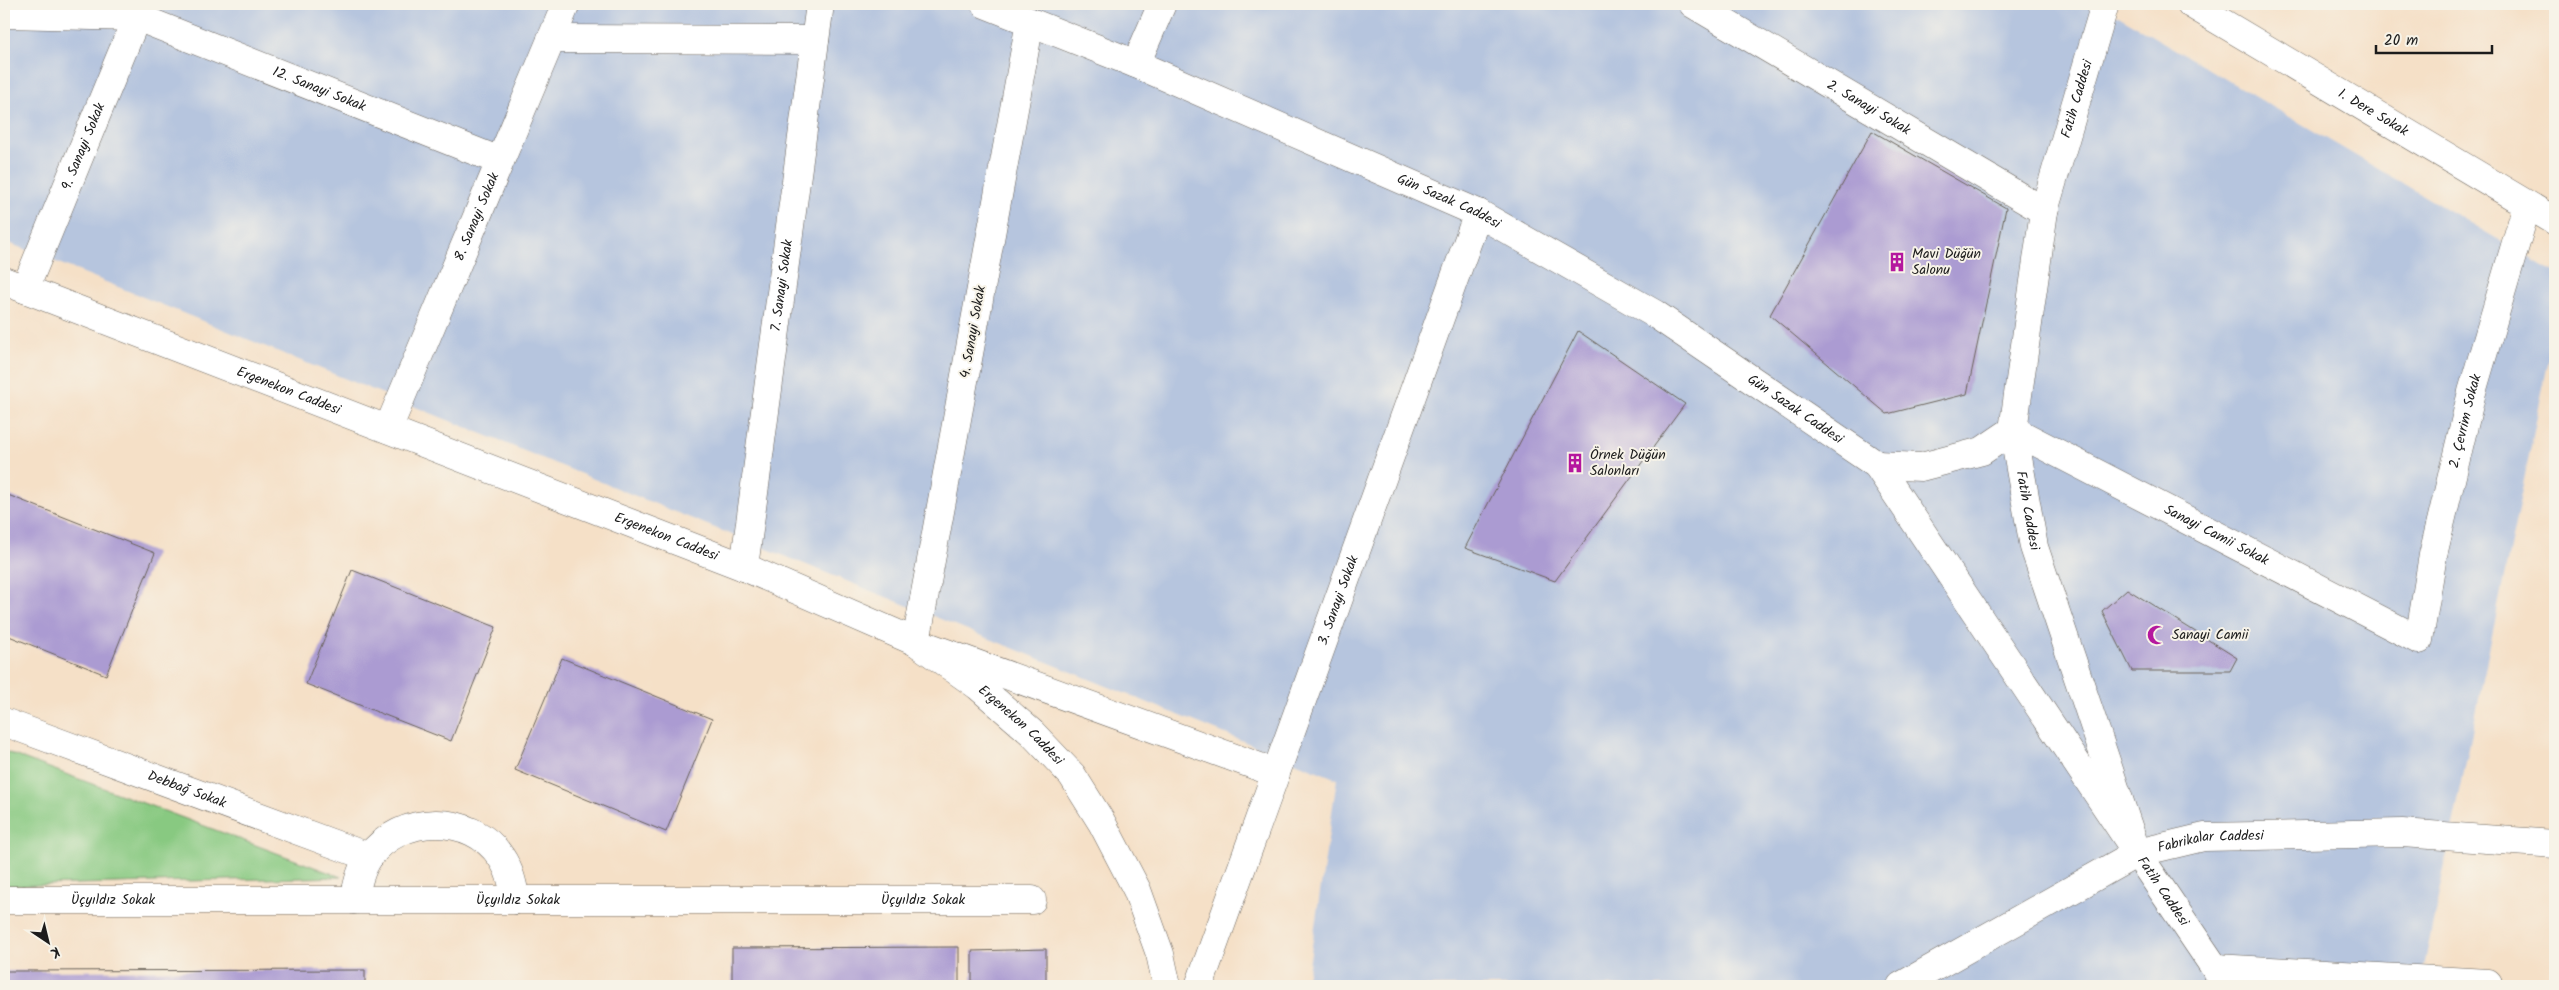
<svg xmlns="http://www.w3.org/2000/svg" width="2559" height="990" viewBox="0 0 2559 990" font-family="Kalam,sans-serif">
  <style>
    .industrial { fill: #b6c5de }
    .green { fill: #88c981; stroke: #52724e }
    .building { fill: #ab9bd2 }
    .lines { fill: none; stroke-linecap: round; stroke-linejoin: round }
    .minor-casing { stroke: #686158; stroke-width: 29 }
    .major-casing { stroke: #686158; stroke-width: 29 }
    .minor { stroke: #fff; stroke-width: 28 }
    .major { stroke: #fff; stroke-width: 28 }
    .labels { text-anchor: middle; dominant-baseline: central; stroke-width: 4; stroke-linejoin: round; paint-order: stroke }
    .street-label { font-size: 14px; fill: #1c1c1c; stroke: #f7f3e8 }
    .poi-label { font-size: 14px; fill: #1c1c1c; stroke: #f7f3e8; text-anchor: start }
  </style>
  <rect width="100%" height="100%" fill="#f7f3e8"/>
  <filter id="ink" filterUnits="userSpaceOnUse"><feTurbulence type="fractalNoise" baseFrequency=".02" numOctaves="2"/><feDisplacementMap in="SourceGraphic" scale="10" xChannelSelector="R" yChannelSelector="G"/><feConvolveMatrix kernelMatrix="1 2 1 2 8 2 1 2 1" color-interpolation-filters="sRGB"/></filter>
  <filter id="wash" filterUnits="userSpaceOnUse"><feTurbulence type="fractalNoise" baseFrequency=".0096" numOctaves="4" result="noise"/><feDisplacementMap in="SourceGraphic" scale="20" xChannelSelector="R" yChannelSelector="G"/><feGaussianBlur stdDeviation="1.12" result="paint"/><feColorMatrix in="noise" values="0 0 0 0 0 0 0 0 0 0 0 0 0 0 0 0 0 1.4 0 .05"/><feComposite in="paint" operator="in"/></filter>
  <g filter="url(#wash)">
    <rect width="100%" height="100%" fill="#f5e0c7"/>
    <path class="industrial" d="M4,4H2098L2555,273V329L2420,986H1306L1337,779L4,241Z"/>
    <path class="green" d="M4,751L341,877L4,886Z"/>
    <g id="blocks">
      <g class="building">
        <path d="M1872,131L2006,208L1967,394L1887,414L1770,315Z"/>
        <path d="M1578,331L1685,404L1555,581L1465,548Z"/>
        <path d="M8,495L155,553L106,675L4,634V506Z"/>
        <path d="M352,570L496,627L451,741L306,684Z"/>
        <path d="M2127,589L2237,658L2230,671H2132L2102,611Z"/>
        <path d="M562,658L712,719L666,832L515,770Z"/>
        <path d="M959,947V986H732V948Z"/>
        <path d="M1046,949V986H972V951Z"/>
        <path d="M365,970V986H4V971Z"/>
      </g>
    </g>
  </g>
  <g filter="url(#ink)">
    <use href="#blocks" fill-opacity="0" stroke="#686158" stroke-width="1"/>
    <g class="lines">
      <defs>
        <g id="minor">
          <path id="s1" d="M985,4L1136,64L1478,213L1655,314L1877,465L2137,853"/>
          <path id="s2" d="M1693,4L2044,211"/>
          <path id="s3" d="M2191,4L2555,221"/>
          <path id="s4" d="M4,14L137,17L500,161"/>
          <path d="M1030,22L916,642L1276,773"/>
          <path d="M551,39L815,40"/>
          <path d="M1136,64L1162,4"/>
          <path id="s5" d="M4,281L744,567L916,642L978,686L1032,733L1072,775L1102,823L1137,890L1160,954L1167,986"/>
          <path id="s6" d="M25,289L142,4"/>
          <path id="s7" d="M388,429L566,4"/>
          <path id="s8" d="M2013,430L2419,640L2433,555L2472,392L2527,205"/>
          <path id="s9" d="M2013,430L2034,547L2137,853L2227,986"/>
          <path d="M1877,465L1921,467L1982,451L2013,430"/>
          <path id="s10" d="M744,567L820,4"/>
          <path id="s11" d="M4,722L369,857"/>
          <path id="s12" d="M4,900H1032"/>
          <path d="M354,900C357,886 360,870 369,857C400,814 471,812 501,857C510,870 513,885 516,900"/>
          <path d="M2215,968L2488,983"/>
          <path id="s13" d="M1199,986L1478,213"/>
          <path id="s14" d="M1901,986L2137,853L2204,837L2402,833L2555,844"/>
        </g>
        <g id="major">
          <path id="s15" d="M2013,430L2044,211L2105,4"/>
        </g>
      </defs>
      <use href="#minor" class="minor-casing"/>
      <use href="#major" class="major-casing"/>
      <use href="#minor" class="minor"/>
      <use href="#major" class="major"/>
    </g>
  </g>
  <defs>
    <symbol id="building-bare" viewBox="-9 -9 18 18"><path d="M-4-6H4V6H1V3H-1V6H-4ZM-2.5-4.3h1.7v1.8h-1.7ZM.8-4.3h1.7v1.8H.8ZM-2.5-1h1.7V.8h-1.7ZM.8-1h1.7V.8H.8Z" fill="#b5179e" stroke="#f7f3e8" stroke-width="2.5" paint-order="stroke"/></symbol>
    <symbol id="mosque-bare" viewBox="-9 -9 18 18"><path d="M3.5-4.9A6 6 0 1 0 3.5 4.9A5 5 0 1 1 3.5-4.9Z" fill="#b5179e" stroke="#f7f3e8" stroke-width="2.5" paint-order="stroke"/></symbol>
  </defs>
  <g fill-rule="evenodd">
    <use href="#building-bare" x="1883" y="248" width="28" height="28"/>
    <use href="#building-bare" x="1561" y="449" width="28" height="28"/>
    <use href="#mosque-bare" x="2143" y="621" width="28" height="28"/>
  </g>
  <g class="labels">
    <g class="street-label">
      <text stroke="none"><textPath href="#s4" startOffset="329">12. Sanayi Sokak</textPath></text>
      <text stroke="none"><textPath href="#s15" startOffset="338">Fatih Caddesi</textPath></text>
      <text stroke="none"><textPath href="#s2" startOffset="204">2. Sanayi Sokak</textPath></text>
      <text stroke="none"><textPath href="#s3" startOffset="212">1. Dere Sokak</textPath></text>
      <text stroke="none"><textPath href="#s6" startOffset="154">9. Sanayi Sokak</textPath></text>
      <text stroke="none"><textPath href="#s1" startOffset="504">Gün Sazak Caddesi</textPath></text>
      <text stroke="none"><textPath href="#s7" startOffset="230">8. Sanayi Sokak</textPath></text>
      <text stroke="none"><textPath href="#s10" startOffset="284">7. Sanayi Sokak</textPath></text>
      <text transform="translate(973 332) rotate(-80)">4. Sanayi Sokak</text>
      <text stroke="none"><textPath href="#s5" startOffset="305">Ergenekon Caddesi</textPath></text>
      <text stroke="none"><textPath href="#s1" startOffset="909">Gün Sazak Caddesi</textPath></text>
      <text stroke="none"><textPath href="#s8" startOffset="681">2. Çevrim Sokak</textPath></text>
      <text stroke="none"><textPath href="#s9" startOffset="82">Fatih Caddesi</textPath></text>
      <text stroke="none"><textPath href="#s8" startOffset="229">Sanayi Camii Sokak</textPath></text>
      <text stroke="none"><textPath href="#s5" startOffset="710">Ergenekon Caddesi</textPath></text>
      <text stroke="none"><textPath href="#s13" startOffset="410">3. Sanayi Sokak</textPath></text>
      <text stroke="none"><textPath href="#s5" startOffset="1115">Ergenekon Caddesi</textPath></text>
      <text stroke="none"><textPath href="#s11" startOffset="195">Debbağ Sokak</textPath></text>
      <text stroke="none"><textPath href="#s14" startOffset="346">Fabrikalar Caddesi</textPath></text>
      <text stroke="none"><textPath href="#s9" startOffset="488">Fatih Caddesi</textPath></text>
      <text stroke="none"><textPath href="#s12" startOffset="109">Üçyıldız Sokak</textPath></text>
      <text stroke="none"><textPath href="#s12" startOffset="514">Üçyıldız Sokak</textPath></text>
      <text stroke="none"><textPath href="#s12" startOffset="919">Üçyıldız Sokak</textPath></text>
    </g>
    <g class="poi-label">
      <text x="1912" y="254">Mavi Düğün<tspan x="1912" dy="16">Salonu</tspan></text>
      <text x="1590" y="455">Örnek Düğün<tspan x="1590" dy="16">Salonları</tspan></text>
      <text x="2172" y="635">Sanayi Camii</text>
    </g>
  </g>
  <rect width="2559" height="990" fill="none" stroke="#f7f3e8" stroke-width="20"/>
  <g transform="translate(48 942) rotate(145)" stroke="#f7f3e8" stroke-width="4" paint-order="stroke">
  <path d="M0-4L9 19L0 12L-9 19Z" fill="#1c1c1c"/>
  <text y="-8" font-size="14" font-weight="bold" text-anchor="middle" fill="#1c1c1c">K</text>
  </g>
  <path d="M2376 45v8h116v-8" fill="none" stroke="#1c1c1c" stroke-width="2.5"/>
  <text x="2384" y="45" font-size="15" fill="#1c1c1c" stroke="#f7f3e8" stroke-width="4" paint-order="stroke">20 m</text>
</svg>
